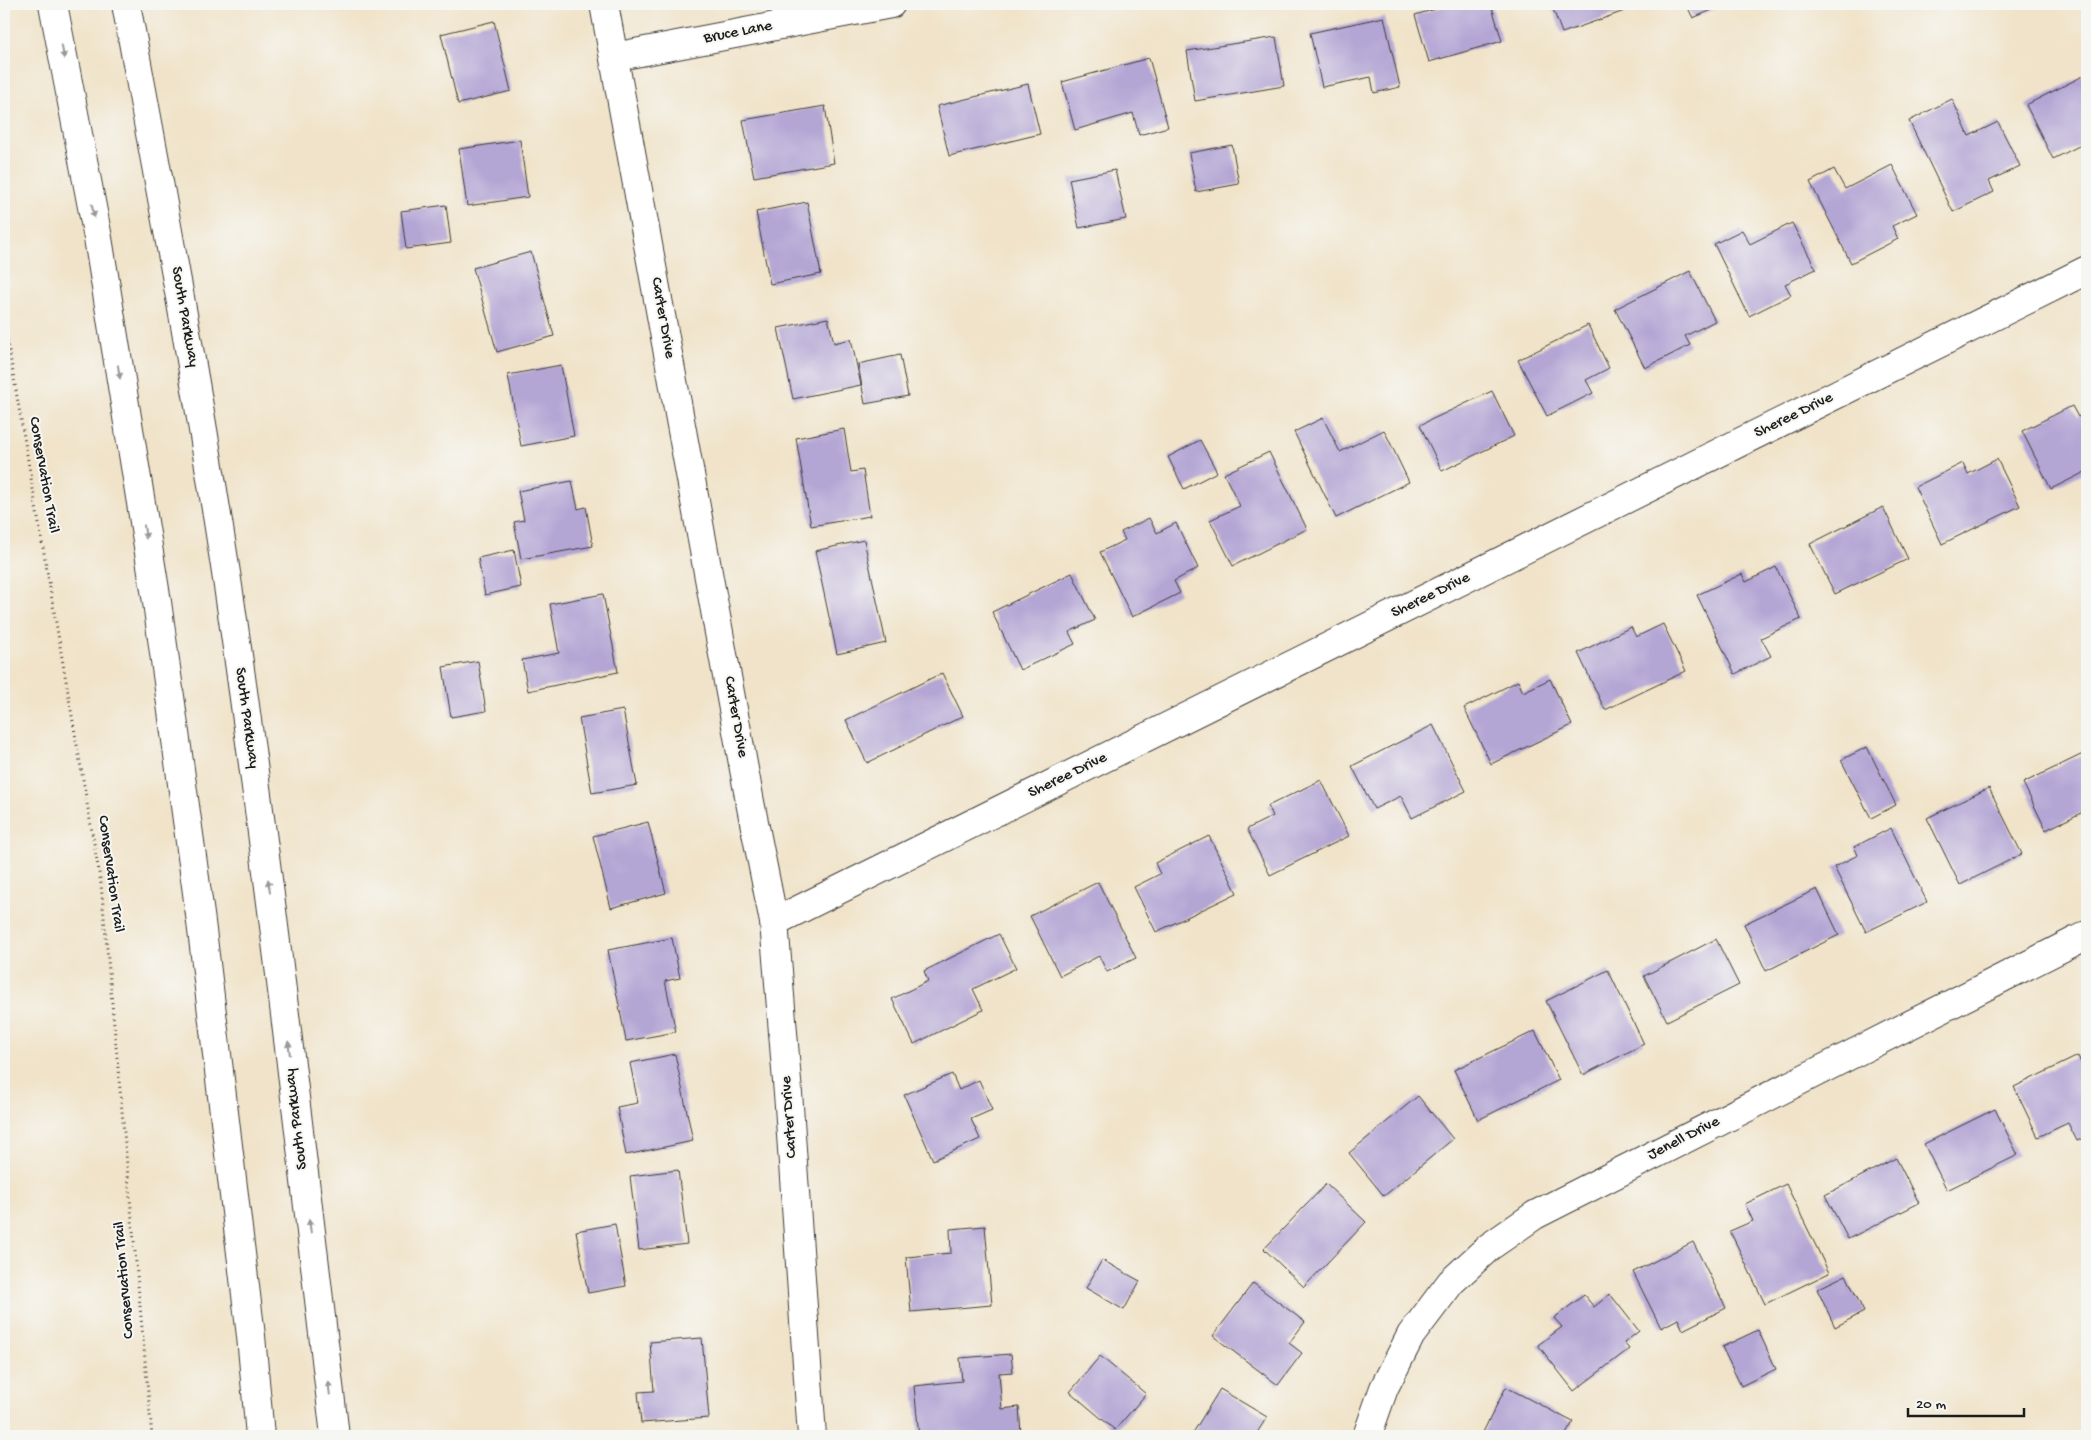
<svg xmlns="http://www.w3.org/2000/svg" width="2091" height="1440" viewBox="0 0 2091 1440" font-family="'Gochi Hand',sans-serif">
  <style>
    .building { fill: #b3a5d4 }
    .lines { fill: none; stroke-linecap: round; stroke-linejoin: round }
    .minor-casing { stroke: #3c3a36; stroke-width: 30 }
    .major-casing { stroke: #3c3a36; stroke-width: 30 }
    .path { stroke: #3c3a36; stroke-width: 3; stroke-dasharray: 1 4; stroke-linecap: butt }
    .minor { stroke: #fff; stroke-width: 28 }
    .major { stroke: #fff; stroke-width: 28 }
    .oneway { fill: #999 }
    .labels { text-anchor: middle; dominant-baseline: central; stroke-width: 4; stroke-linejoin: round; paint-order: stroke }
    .street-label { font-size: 16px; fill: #1c1c1c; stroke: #f6f6f2 }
  </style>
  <rect width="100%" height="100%" fill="#f6f6f2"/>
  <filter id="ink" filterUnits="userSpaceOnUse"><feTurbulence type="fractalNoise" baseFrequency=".02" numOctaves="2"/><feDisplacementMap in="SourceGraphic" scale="10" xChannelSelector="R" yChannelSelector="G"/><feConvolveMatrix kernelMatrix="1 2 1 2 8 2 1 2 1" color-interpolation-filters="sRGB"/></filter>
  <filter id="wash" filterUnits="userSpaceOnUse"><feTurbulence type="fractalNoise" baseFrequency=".0096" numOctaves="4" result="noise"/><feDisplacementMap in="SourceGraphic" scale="20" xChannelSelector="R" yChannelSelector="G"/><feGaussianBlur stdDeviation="1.12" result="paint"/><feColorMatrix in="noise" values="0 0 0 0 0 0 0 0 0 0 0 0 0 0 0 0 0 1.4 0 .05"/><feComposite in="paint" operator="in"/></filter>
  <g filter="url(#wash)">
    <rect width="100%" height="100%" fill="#f0e3c9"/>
    <g id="blocks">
      <g class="building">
        <path d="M1452,4H1491L1502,41L1429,62L1415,15Z"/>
        <path d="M1551,4H1632L1633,8L1562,33Z"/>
        <path d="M1686,4H1726L1693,18Z"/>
        <path d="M1384,17L1400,87L1374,93L1371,77L1322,87L1310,33Z"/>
        <path d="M494,21L511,91L458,104L441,34Z"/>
        <path d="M1276,37L1284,86L1195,101L1187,51Z"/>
        <path d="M1149,58L1168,127L1139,135L1133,113L1075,130L1062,82Z"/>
        <path d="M2087,74V142L2053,159L2026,105Z"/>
        <path d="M1028,84L1040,134L949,156L937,106Z"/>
        <path d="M1952,99L1969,136L1998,122L2020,166L1989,181L1994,192L1953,212L1909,121Z"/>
        <path d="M825,106L834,163L754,177L743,120Z"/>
        <path d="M520,140L528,197L467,206L459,149Z"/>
        <path d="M1232,145L1239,184L1196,192L1189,153Z"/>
        <path d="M1892,165L1917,214L1892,226L1898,239L1851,263L1810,182L1834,169L1845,189Z"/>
        <path d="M1115,170L1126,219L1079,228L1069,179Z"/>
        <path d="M807,202L821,274L770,284L756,212Z"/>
        <path d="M446,205L451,243L406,249L401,211Z"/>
        <path d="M1792,223L1816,269L1785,284L1791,295L1749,316L1714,244L1742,230L1750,244Z"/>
        <path d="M531,252L554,336L497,352L473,268Z"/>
        <path d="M1690,271L1715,321L1685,336L1690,345L1645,368L1615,309Z"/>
        <path d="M828,318L834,343L851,339L861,385L793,399L778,328Z"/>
        <path d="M1588,325L1609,368L1586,380L1593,393L1547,416L1518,360Z"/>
        <path d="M900,355L908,396L865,404L858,364Z"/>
        <path d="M561,365L574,436L521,446L508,375Z"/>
        <path d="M1492,391L1514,436L1442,471L1420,425Z"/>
        <path d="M2072,406L2078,417L2087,412V471L2051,489L2022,431Z"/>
        <path d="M1323,418L1340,452L1384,430L1409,482L1336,518L1294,432Z"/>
        <path d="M844,429L851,472L863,470L870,516L811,526L796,438Z"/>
        <path d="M1200,440L1217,472L1184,489L1168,457Z"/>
        <path d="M1269,452L1307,529L1233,566L1210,520L1240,506L1224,474Z"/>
        <path d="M1997,459L2020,506L1942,544L1915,487L1963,463L1968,474Z"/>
        <path d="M572,481L578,509L586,507L593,546L521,559L514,522L524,520L518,491Z"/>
        <path d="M1883,507L1908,559L1835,594L1810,544Z"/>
        <path d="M1149,518L1157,533L1176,523L1198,568L1174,581L1180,593L1132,617L1100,552L1125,540L1121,532Z"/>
        <path d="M864,540L886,643L837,654L815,551Z"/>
        <path d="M514,550L521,587L485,595L478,558Z"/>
        <path d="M1776,567L1801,619L1761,638L1771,656L1735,674L1697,595L1742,574L1746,582Z"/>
        <path d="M1072,573L1095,620L1069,632L1075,644L1020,670L992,612Z"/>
        <path d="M603,594L618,672L528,691L522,660L559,653L550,604Z"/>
        <path d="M1663,624L1686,671L1605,710L1578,653L1631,627L1636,637Z"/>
        <path d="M478,661L486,711L451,717L443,667Z"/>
        <path d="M942,673L963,716L867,763L846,720Z"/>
        <path d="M1550,679L1572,725L1491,764L1464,708L1518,681L1523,692Z"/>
        <path d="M623,710L637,785L592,793L579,718Z"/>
        <path d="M1433,725L1466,791L1412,818L1401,796L1374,809L1352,766Z"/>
        <path d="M1867,747L1896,805L1871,818L1841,760Z"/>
        <path d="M2087,752V810L2046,830L2023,783Z"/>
        <path d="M1321,780L1349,836L1270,875L1247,829L1273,816L1268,806Z"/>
        <path d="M1989,788L2022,854L1960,885L1927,818Z"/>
        <path d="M648,822L666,893L611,908L593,836Z"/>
        <path d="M1891,828L1927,902L1866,932L1834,867L1858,855L1854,847Z"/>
        <path d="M1209,836L1237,893L1156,932L1134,887L1160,874L1155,863Z"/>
        <path d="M1098,882L1136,958L1107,972L1099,956L1060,976L1030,916Z"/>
        <path d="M1817,889L1839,935L1766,971L1744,924Z"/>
        <path d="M999,934L1016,968L973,989L983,1010L914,1044L892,999L928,981L924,971Z"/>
        <path d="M672,938L680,978L665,981L676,1032L626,1041L608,950Z"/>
        <path d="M1716,939L1739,985L1667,1021L1644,976Z"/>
        <path d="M1608,970L1644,1044L1583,1075L1546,1001Z"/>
        <path d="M1535,1031L1559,1080L1478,1120L1454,1070Z"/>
        <path d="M675,1054L693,1141L626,1155L617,1107L638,1103L630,1063Z"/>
        <path d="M2078,1056L2087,1076V1136L2077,1141L2068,1123L2038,1137L2014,1087Z"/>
        <path d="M952,1074L959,1090L979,1080L992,1110L971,1119L980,1139L933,1160L904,1095Z"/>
        <path d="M1418,1096L1453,1139L1384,1196L1349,1153Z"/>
        <path d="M1995,1109L2018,1155L1947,1190L1924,1144Z"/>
        <path d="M1896,1158L1919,1203L1848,1239L1825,1195Z"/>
        <path d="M678,1170L687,1244L639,1250L630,1176Z"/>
        <path d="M1326,1184L1366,1222L1304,1287L1264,1249Z"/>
        <path d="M1786,1184L1829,1273L1765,1304L1730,1231L1753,1221L1745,1204Z"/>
        <path d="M615,1224L626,1286L588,1293L576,1231Z"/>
        <path d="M985,1226L992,1305L911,1312L906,1257L951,1253L950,1229Z"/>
        <path d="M1693,1242L1726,1308L1683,1330L1678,1319L1661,1328L1633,1272Z"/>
        <path d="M1102,1260L1140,1281L1124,1310L1086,1288Z"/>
        <path d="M1846,1275L1864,1312L1835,1327L1817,1289Z"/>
        <path d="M1253,1283L1305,1322L1289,1343L1302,1353L1278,1385L1213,1336Z"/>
        <path d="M1610,1294L1639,1331L1624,1343L1629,1349L1574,1391L1538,1345L1562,1327L1554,1318L1584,1295L1594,1307Z"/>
        <path d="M1758,1330L1776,1369L1741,1386L1722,1347Z"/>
        <path d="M702,1338L709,1418L641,1423L638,1392L654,1391L650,1342Z"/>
        <path d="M1011,1354L1013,1372L999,1373L1002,1409L1019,1407L1021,1434L1000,1436H919L914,1386L962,1381L960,1358Z"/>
        <path d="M1100,1356L1146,1394L1115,1430L1070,1392Z"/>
        <path d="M1506,1387L1573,1422L1565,1436H1481Z"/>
        <path d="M1220,1389L1267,1417L1255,1436H1191Z"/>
      </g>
    </g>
  </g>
  <g filter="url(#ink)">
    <use href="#blocks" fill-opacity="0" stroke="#3c3a36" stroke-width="1"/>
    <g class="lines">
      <defs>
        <g id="minor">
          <path d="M604,4L750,802L774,922L789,1106L812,1436"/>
          <path d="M614,57L891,4"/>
          <path d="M774,922L2087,270"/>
          <path d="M1367,1436L1384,1388L1411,1335L1451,1282L1489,1247L1535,1215L2087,935"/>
        </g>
        <g id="major">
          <path d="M53,4L98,238L157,602L201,922L251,1336L260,1436"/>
          <path d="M126,4C164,209 203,414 233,620C272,892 303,1164 335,1436"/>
        </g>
      </defs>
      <use href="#minor" class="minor-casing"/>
      <use href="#major" class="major-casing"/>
      <path class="path" d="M4,321L101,884L152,1436"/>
      <use href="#minor" class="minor"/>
      <use href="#major" class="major"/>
    </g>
    <defs><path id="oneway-solid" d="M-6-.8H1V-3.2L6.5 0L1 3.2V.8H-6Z" transform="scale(1.25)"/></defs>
    <g class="oneway">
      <use href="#oneway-solid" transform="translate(63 52) rotate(79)"/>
      <use href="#oneway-solid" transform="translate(93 211) rotate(79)"/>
      <use href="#oneway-solid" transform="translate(119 372) rotate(81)"/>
      <use href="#oneway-solid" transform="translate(145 532) rotate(81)"/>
      <use href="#oneway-solid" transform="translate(269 886) rotate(-98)"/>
      <use href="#oneway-solid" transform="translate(289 1048) rotate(-97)"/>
      <use href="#oneway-solid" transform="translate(310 1226) rotate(-97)"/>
      <use href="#oneway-solid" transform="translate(329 1388) rotate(-97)"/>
    </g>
  </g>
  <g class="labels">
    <g class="street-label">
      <text transform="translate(738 33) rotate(-11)">Bruce Lane</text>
      <text transform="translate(184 317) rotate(80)">South Parkway</text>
      <text transform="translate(662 318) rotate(80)">Carter Drive</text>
      <text transform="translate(1794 416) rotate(-26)">Sheree Drive</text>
      <text transform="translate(43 475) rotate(80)">Conservation Trail</text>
      <text transform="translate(1431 596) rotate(-26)">Sheree Drive</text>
      <text transform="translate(735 717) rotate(80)">Carter Drive</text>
      <text transform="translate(246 718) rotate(82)">South Parkway</text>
      <text transform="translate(1068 776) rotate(-26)">Sheree Drive</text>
      <text transform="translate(110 874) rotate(82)">Conservation Trail</text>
      <text transform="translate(790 1117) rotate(-94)">Carter Drive</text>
      <text transform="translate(297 1119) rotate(-97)">South Parkway</text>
      <text transform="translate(1684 1139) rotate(-27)">Jenell Drive</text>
      <text transform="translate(125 1280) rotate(-95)">Conservation Trail</text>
    </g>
  </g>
  <rect width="2091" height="1440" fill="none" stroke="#f6f6f2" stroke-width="20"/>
  <path d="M1908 1408v8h116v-8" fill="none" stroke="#1c1c1c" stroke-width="2.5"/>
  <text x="1916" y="1408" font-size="15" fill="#1c1c1c" stroke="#f6f6f2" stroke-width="4" paint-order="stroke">20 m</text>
</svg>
